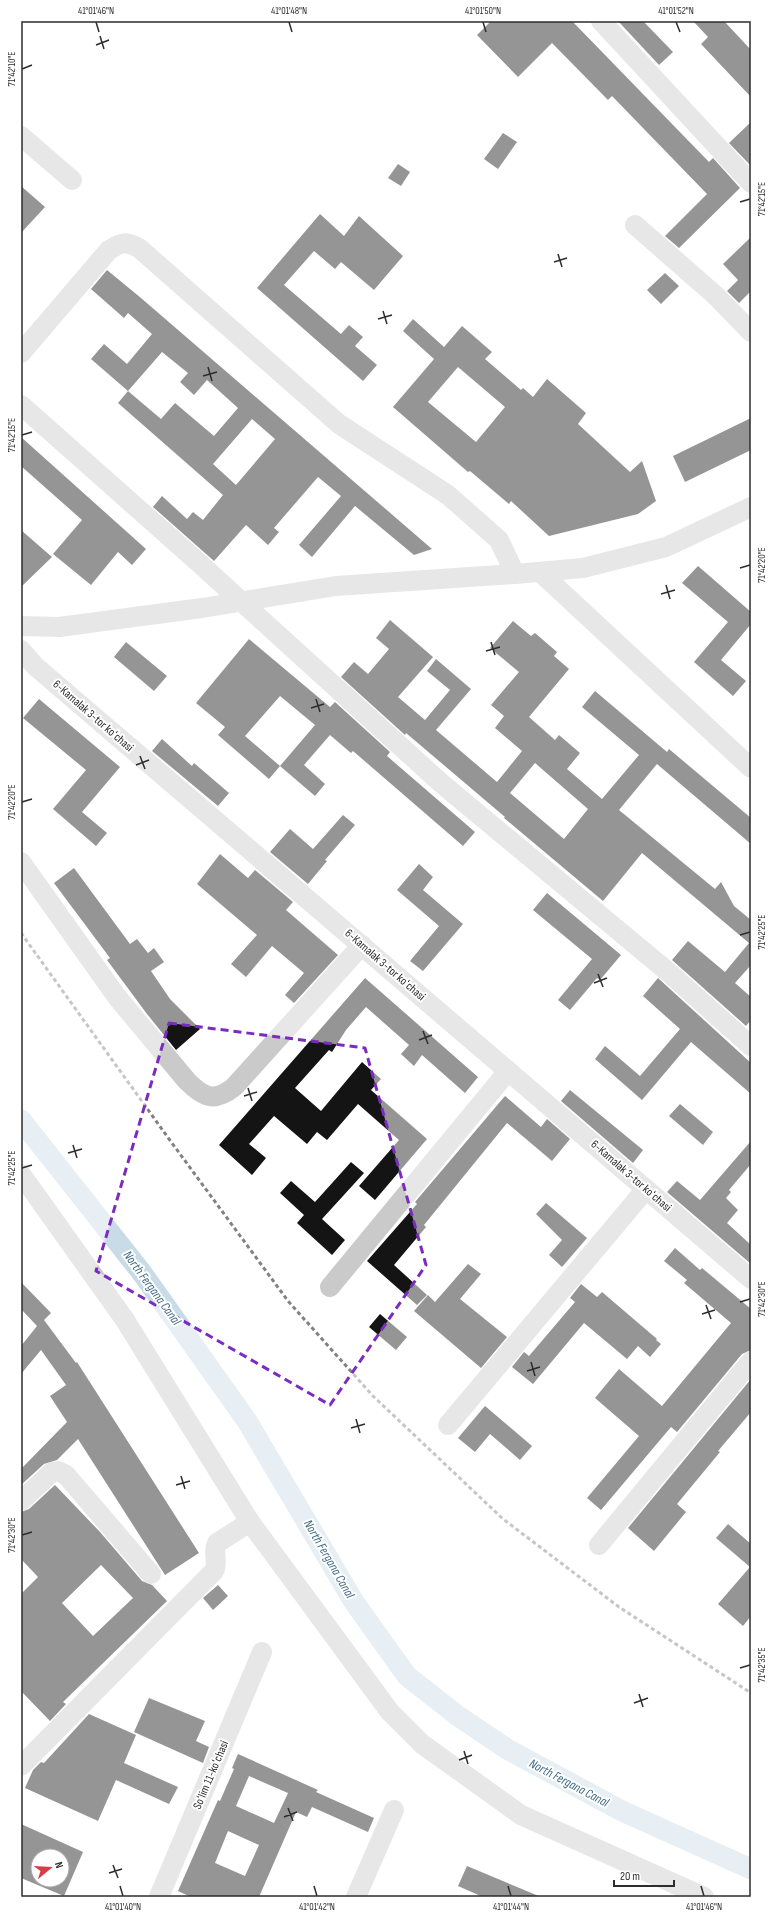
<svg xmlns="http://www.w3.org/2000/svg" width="772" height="1918" viewBox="0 0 772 1918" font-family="'Sofia Sans Condensed',sans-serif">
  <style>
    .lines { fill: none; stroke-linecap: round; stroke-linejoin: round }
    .canal { stroke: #c9dbe7; stroke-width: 21 }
    .building { fill: #141414; fill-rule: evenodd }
    .minor { stroke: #cacaca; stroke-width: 20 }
    .rail { stroke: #828282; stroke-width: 3; stroke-dasharray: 4 3; stroke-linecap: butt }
    .marked { fill: none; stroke: #7b2cbf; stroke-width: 3; stroke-dasharray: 8 5; stroke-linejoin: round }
    .ticks { fill: none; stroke: #2d2d2d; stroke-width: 1.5 }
    .labels { text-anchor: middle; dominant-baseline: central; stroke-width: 4; stroke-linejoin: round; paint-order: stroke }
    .street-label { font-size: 12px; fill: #2d2d2d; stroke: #fff }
    .water-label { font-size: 13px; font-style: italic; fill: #426c87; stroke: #fff }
    .neatline { fill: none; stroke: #2d2d2d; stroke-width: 1.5 }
    .ticks-label { font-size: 10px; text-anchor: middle; fill: #2d2d2d }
  </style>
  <rect width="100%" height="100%" fill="#fff"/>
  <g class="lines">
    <path class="canal" d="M21,1120L142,1273L247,1421L354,1602L407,1676L458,1716L507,1749L622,1811L751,1869"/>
  </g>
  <g class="building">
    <path d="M491,21H572L709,162L713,158L740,188L679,248L665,236L707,194L612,96L608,100L552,43L518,77L477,35Z"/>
    <path d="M618,21H643L673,52L659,65Z"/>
    <path d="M693,21H724L751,50V97L701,44L708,37Z"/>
    <path d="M751,122V166L729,143Z"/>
    <path d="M503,133L517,142L498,169L484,159Z"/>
    <path d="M398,164L410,172L401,186L388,178Z"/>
    <path d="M21,186L45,207L21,233Z"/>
    <path d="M320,214L344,236L359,216L403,256L374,290L341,262L335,269L314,251L284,285L341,334L349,325L363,337L355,346L377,365L363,381L257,288Z"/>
    <path d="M751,237V294L750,292L739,303L727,291L738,280L723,264Z"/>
    <path d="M107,270L141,298L432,549L414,555L355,506L312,557L299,545L341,496L318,477L274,528L279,532L268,545L246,525L214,561L153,507L162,496L187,519L193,512L203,520L223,495L118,403L128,391L91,359L104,344L127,364L152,334L128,313L124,318L91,289ZM162,352L188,373L180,382L194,395L207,380L238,408L214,436L175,403L161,419L128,391ZM252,419L275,439L236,485L213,464Z"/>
    <path d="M665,273L679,286L661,304L647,290Z"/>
    <path d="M413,319L444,347L462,326L492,352L485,359L521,390L523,388L533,397L547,379L586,413L578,424L630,472L642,461L656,501L638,514L549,536L511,501L509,504L470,471L468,472L393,407L434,359L403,331ZM458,367L505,407L476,442L428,402Z"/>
    <path d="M751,418V450L685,482L673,456Z"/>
    <path d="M21,437L146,549L132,565L118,552L91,585L53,554L82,520L21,466Z"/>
    <path d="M21,530L52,557L21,587Z"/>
    <path d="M698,566L751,612V624L721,660L746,681L733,696L694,662L728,622L682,583Z"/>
    <path d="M390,620L433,657L398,697L425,720L450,690L427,671L436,659L471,689L436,730L497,782L522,751L495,728L504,716L491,705L519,672L490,648L513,621L531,636L535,633L557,652L554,656L569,669L529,717L555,740L559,735L580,753L567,769L602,799L639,755L582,707L595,691L667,752L669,749L751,818V844L657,764L619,810L715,889L721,882L734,906L751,920V965L735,983L751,997V1020L746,1026L672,960L688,941L725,972L749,943L642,853L603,901L504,818L505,817L406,733L405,735L341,677L354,662L368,674L389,649L376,638ZM535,763L588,809L564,839L510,793Z"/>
    <path d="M249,639L330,707L335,702L390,752L387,756L475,832L463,846L353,751L351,753L330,735L304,765L325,784L315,796L280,766L269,779L218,735L225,727L196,703ZM280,696L315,725L280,766L245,736Z"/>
    <path d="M126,642L167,676L154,691L114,657Z"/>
    <path d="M39,699L120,767L82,812L107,833L96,846L53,809L86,770L23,718Z"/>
    <path d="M162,739L192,766L194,763L229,793L218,806L152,751Z"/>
    <path d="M343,815L355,825L325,860L327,861L308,884L270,852L290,829L313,849Z"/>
    <path d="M220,854L248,878L255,870L293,902L286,910L338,955L294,1003L285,995L304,973L272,946L246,977L231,964L257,935L197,884Z"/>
    <path d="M419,864L433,877L423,890L463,924L423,971L410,961L439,926L397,890Z"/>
    <path d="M74,868L130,944L137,939L148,953L154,948L164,962L151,971L170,999L200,1029L176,1050L147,1014L107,960L110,958L54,883Z"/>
    <path d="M547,893L621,955L600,980L597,978L570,1010L558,1000L592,959L533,910Z"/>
    <path d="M365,978L478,1077L465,1093L422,1055L414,1066L401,1054L409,1045L366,1007L346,1030L332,1052L329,1050L295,1088L321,1111L362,1062L381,1079L371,1090L427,1139L375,1200L359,1186L399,1140L358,1104L327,1140L317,1132L307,1144L274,1116L249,1144L266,1158L252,1175L219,1145Z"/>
    <path d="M658,978L751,1063V1094L691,1042L642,1100L595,1059L605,1046L640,1076L680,1029L643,996Z"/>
    <path d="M570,1090L643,1150L633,1163L561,1101Z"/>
    <path d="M505,1096L541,1127L547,1119L570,1139L552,1161L507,1123L424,1225L426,1227L394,1265L427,1295L417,1305L367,1261L417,1204L415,1202Z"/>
    <path d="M680,1104L713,1132L703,1145L669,1116Z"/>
    <path d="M751,1141V1164L729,1190L731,1192L726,1198L738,1210L727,1223L751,1245V1264L667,1192L677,1181L700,1200Z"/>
    <path d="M351,1162L364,1173L322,1219L345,1240L332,1255L297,1223L304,1215L280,1193L291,1181L315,1202Z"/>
    <path d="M546,1203L587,1238L562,1267L549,1255L562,1240L536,1214Z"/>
    <path d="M675,1248L700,1270L702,1268L751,1309V1350L742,1354L677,1432L671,1427L601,1510L587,1498L639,1436L595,1398L619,1369L662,1406L731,1323L684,1283L687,1280L664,1261Z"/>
    <path d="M468,1264L481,1274L460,1299L507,1337L481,1368L414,1311L428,1295L435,1302Z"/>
    <path d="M21,1282L51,1313L44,1320L76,1363L77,1362L199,1553L165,1575L78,1439L57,1460L44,1464L21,1485V1469L67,1422L50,1396L66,1385L41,1350L21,1374V1346L37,1326L21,1309Z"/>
    <path d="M581,1284L597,1297L602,1292L657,1339L656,1340L661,1344L650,1357L638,1346L627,1359L584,1323L533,1384L512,1367L524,1352L529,1356L575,1302L570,1298Z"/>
    <path d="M380,1314L407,1337L396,1350L369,1327Z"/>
    <path d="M751,1379V1412L718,1451L720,1452L677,1504L686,1512L654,1551L628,1528Z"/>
    <path d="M485,1406L532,1446L520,1460L490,1434L475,1452L458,1438Z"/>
    <path d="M55,1485L100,1532L142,1581L152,1585L167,1601L63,1702L66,1704L50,1721L21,1691V1594L38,1577L21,1559V1512L29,1509ZM101,1565L133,1598L93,1636L62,1603Z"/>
    <path d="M728,1524L751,1544V1616L743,1626L718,1604L750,1567L716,1538Z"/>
    <path d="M218,1585L228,1596L213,1610L203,1598Z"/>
    <path d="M149,1698L205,1721L196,1741L209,1747L203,1763L134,1732Z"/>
    <path d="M89,1714L136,1735L124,1763L178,1787L169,1804L116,1780L98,1821L25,1788L33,1770L41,1762L44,1763Z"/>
    <path d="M238,1754L318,1790L316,1792L374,1818L368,1832L312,1807L307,1817L296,1812L259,1897H191L178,1891L218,1800L220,1801L234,1769L232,1768ZM249,1776L288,1793L274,1823L236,1806ZM228,1831L259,1845L245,1876L215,1863Z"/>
    <path d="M21,1824L83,1852L64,1896L21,1878ZM38,1856H62V1880H38Z"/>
    <path d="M467,1866L541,1897H483L458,1886Z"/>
  </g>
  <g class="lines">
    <g class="minor">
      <path d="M601,21L751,183"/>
      <path d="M21,136L72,180"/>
      <path d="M635,225L715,295L751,332"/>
      <path d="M21,353L109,250C122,242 125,241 139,248L339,424L448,495L499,540L515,574"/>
      <path d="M21,405L198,562L441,783L667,971L751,1046"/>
      <path d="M540,572L751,768"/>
      <path d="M21,626L59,627L202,608L336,586L515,574L583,568L666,547L751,507"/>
      <path d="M21,650L35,666L751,1279"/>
      <path d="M21,862L117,997L187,1081C203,1097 214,1103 234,1087L362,945"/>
      <path d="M21,1174L125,1320L250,1522L390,1712L422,1744L521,1815L704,1897"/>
      <path d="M330,1287L508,1071"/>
      <path d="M448,1425L646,1189"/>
      <path d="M21,1501L52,1472L58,1471L66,1475L151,1574"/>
      <path d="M599,1545L751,1361"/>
      <path d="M21,1766L214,1571C219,1562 212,1552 217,1543L250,1522"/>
      <path d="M159,1897L262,1652"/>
      <path d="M356,1897L394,1810"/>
    </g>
    <path class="rail" d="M21,933L169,1139L288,1301L373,1396L503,1519L619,1607L751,1693"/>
  </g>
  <path d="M0 0H772V1918H0ZM169,1023L365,1048L426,1265L330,1405L96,1271Z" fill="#fff" fill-opacity=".55" fill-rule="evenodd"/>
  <path class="marked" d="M169,1023L365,1048L426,1265L330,1405L96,1271Z"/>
  <path class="ticks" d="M96,22L99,32M289,22L292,32M483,22L486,32M676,22L680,32M100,36L104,49M96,45L109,40M22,69L32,65M740,202L750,199M558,254L562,267M554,262L567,258M383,311L387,324M378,319L392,315M208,367L212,381M203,376L217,372M22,435L32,432M740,568L750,565M666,585L670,599M661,594L675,590M491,642L495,655M486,651L500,647M316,699L320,712M311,708L324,704M140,756L145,769M136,765L149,760M22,802L32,799M740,935L750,932M598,974L603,987M594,983L607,978M423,1031L428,1044M419,1040L432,1035M248,1088L252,1101M244,1096L257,1092M73,1145L77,1158M68,1153L82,1149M22,1168L32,1165M740,1302L750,1299M706,1305L711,1319M702,1314L715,1310M531,1362L535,1376M527,1371L540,1367M356,1419L360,1433M351,1428L365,1424M181,1476L185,1489M176,1485L190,1481M22,1535L32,1532M740,1668L750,1665M639,1694L643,1707M634,1703L648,1698M464,1751L468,1764M459,1760L472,1755M288,1808L293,1821M284,1817L297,1812M113,1865L118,1878M109,1873L122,1869M120,1886L123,1896M314,1886L317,1896M508,1886L511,1896M701,1886L704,1896"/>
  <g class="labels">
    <g class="street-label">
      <text transform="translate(93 716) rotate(41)">6-Kamalak 3-tor koʻchasi</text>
      <text transform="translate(385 965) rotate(41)">6-Kamalak 3-tor koʻchasi</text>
      <text transform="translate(631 1176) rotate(41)">6-Kamalak 3-tor koʻchasi</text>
      <text transform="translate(211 1775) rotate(-67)">Soʻlim 11-koʻchasi</text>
    </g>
    <g class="water-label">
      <text transform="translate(152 1288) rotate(54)">North Fergana Canal</text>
      <text transform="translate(329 1559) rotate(60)">North Fergana Canal</text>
      <text transform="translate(569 1783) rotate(28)">North Fergana Canal</text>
    </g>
  </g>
  <rect width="772" height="1918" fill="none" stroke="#ffffff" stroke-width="44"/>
  <g transform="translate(50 1868) rotate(72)"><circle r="19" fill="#ffffff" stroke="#ababab"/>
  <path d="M0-3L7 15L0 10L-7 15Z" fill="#d53e47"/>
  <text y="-6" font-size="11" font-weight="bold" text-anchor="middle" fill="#2d2d2d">N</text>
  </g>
  <path d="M614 1880v6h60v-6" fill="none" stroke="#2d2d2d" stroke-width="2"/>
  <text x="620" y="1880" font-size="12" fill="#2d2d2d" stroke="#ffffff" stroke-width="3" paint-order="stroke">20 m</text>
  <rect x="22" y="22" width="728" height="1874" class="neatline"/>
  <g class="ticks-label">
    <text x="96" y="14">41°01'46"N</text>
    <text x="289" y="14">41°01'48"N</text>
    <text x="483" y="14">41°01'50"N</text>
    <text x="676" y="14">41°01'52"N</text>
    <text transform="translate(11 69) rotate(-90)" y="4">71°42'10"E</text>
    <text transform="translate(761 199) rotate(-90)" y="4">71°42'15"E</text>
    <text transform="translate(11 435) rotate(-90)" y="4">71°42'15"E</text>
    <text transform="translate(761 565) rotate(-90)" y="4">71°42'20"E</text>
    <text transform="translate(11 802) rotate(-90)" y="4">71°42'20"E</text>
    <text transform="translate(761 932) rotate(-90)" y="4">71°42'25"E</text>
    <text transform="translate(11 1168) rotate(-90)" y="4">71°42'25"E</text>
    <text transform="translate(761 1299) rotate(-90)" y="4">71°42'30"E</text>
    <text transform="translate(11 1535) rotate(-90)" y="4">71°42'30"E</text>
    <text transform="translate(761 1665) rotate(-90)" y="4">71°42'35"E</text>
    <text x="123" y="1910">41°01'40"N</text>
    <text x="317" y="1910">41°01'42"N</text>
    <text x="511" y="1910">41°01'44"N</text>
    <text x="704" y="1910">41°01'46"N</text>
  </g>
</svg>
